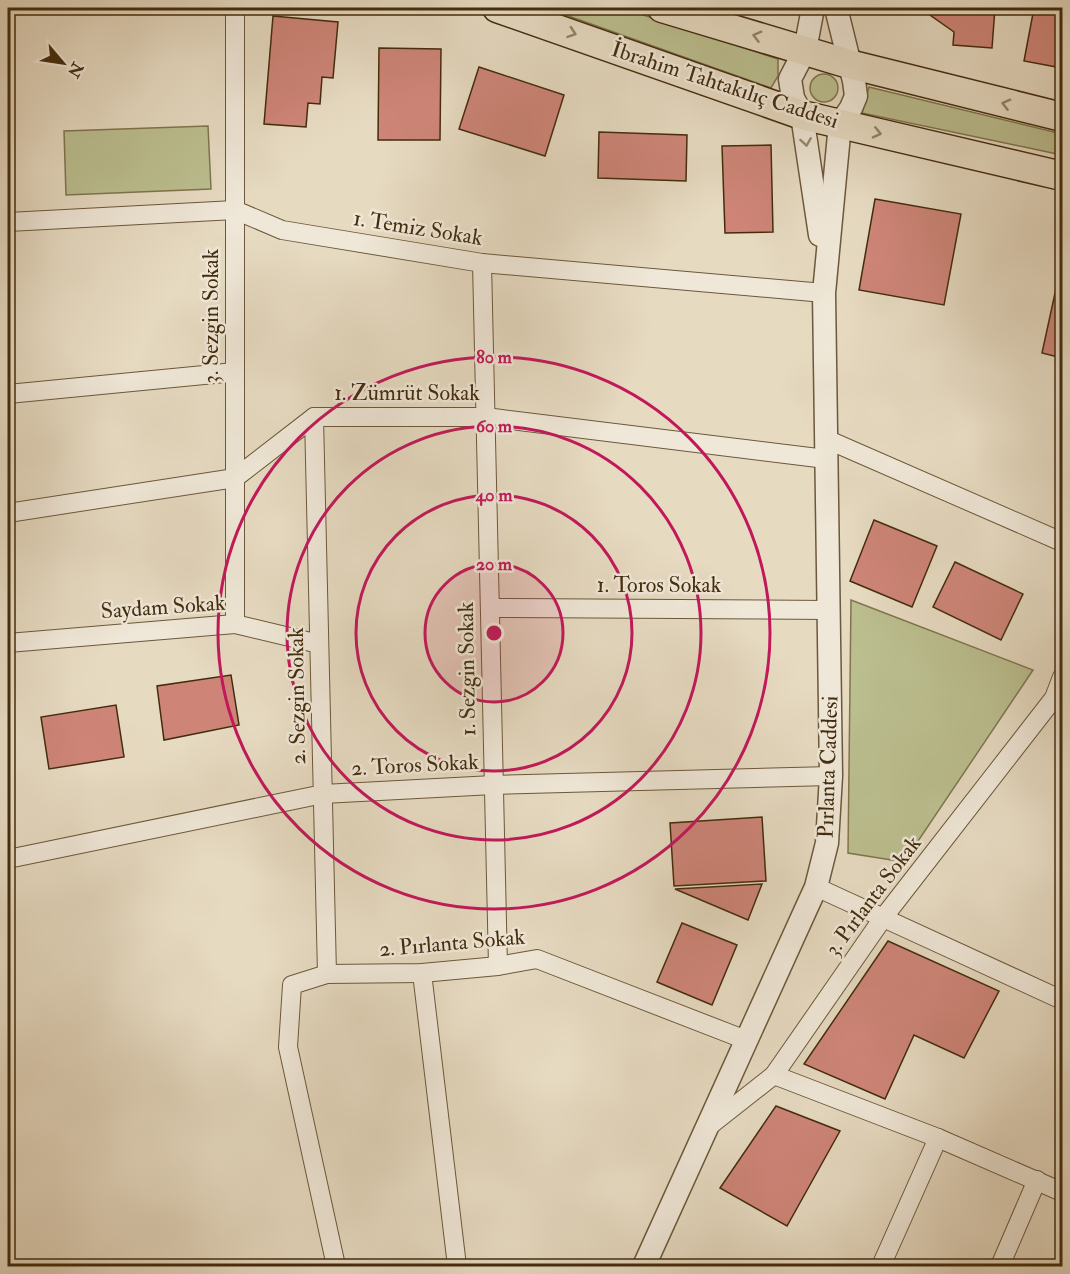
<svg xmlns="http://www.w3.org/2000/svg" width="1070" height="1274" viewBox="0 0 1070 1274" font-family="'IM FELL Double Pica',serif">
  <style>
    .green { fill: #bbbe8f; stroke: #7f754e; stroke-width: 1.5 }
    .building { fill: #ce8578; stroke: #432c0d; stroke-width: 1.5 }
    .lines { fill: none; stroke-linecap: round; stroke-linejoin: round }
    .minor-casing { stroke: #6c583a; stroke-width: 20 }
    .tertiary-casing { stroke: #6c583a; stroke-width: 25 }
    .primary-casing { stroke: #432c0d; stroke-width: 31 }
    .minor { stroke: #efe7d7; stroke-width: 18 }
    .tertiary { stroke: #efe7d7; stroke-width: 22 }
    .primary { stroke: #e6dac1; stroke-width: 28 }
    .oneway { stroke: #948367 }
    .oneway2 { stroke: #998a72 }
    .ring { fill: none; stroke: #c2185b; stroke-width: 3 }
    .labels { text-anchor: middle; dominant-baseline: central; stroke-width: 5; stroke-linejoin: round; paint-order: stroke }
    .street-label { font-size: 22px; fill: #432c0d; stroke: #efe7d7 }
    .centre { fill: #c2185b; stroke: #efe7d7; stroke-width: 3 }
    .ring-label { font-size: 18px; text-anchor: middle; font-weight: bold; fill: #c2185b; stroke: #efe7d7; stroke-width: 5; stroke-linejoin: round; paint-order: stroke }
  </style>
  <rect width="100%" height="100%" fill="#e6dac1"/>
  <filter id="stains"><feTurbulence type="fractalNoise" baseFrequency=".00333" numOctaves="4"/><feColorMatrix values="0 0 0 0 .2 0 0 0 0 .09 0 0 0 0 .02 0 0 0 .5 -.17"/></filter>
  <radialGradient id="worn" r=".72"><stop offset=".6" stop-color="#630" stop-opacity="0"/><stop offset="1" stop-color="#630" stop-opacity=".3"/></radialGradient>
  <g class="green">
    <path d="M546,8H622L778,59V76L771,88Z"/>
    <circle cx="824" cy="88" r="14"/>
    <path d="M869,87L1062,134V155L862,113Z"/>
    <path d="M208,126L211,189L66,195L64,131Z"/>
    <path d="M851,600L1033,670L904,862L848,853Z"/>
  </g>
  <g class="building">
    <path d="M923,8H995L992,48L953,45L954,32L923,10Z"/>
    <path d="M1034,8H1062V68L1024,61Z"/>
    <path d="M273,16L338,22L333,78L322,77L320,104L308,103L306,127L264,124Z"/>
    <path d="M379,48L441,49L440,140H378Z"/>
    <path d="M479,67L564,95L545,156L459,129Z"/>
    <path d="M599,132L687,135L686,181L598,178Z"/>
    <path d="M771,145L773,232L725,233L722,146Z"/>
    <path d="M875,199L961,214L944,305L859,290Z"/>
    <path d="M1062,261V358L1042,353Z"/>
    <path d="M874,520L937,546L912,607L850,581Z"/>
    <path d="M955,562L1023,594L1001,640L933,607Z"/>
    <path d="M231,675L239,725L164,740L157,686Z"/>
    <path d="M116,705L124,757L49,769L41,717Z"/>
    <path d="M762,817L766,881L674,886L670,823Z"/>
    <path d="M762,884L748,920L675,889Z"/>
    <path d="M682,923L737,945L712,1005L657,982Z"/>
    <path d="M888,941L999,991L964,1058L914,1035L885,1099L804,1064Z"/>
    <path d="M776,1106L840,1131L787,1226L720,1188Z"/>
  </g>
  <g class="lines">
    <defs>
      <g id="minor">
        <path d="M235,8V624"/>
        <path d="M8,222L235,210L282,230L482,263L824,293"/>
        <path d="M482,263L498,966"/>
        <path d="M8,394L235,372"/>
        <path d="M314,417L327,974"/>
        <path d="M826,439L1062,542"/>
        <path d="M8,513L235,478L314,417H486L826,459"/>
        <path d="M490,608L829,610"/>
        <path d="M8,643L235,624L319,644"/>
        <path d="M8,859L323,794L493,785L831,776"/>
        <path d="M816,887L1062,1000"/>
        <path d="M422,973L457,1266"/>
        <path d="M774,1075L938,1138L1062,1192"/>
        <path d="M708,1127L774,1075L883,918L1054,698L1062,677"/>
        <path d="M336,1266L288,1047L292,985L327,974L422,973L498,966L537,959L746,1040"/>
        <path d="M881,1266L938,1138"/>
        <path d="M1000,1266L1037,1180"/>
      </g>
      <g id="tertiary">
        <path d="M813,8L805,50L790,79L793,98L802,115L820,235"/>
        <path d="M644,1266L816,887L827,843L831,776L824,293L840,124L851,108L856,96L854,81L836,8"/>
      </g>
      <g id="primary">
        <path d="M497,8L802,115L1062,176"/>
        <path d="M662,8L849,64L1062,117"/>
      </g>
    </defs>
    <use href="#minor" class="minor-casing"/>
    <use href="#tertiary" class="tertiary-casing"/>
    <use href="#primary" class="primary-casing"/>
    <use href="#minor" class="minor"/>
    <use href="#tertiary" class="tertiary"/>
    <use href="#primary" class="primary"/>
  </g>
  <defs><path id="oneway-chevron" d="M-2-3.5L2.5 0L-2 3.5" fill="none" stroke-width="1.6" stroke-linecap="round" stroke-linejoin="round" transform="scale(1.5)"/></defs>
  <g class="oneway">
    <use href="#oneway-chevron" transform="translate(572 33) rotate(19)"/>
    <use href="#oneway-chevron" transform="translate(757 36) rotate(-165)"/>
    <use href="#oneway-chevron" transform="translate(1006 104) rotate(-166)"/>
    <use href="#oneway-chevron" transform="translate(877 133) rotate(13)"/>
  </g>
  <use class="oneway2" href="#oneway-chevron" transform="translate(806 142) rotate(81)"/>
  <circle cx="494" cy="633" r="69" fill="#c2185b" fill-opacity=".12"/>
  <g class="ring">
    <circle cx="494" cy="633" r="69"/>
    <circle cx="494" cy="633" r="138"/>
    <circle cx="494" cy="633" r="207"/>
    <circle cx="494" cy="633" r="276"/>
  </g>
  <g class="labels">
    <g class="street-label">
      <text transform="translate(725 85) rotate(18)">İbrahim Tahtakılıç Caddesi</text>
      <text transform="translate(418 228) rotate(9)">1. Temiz Sokak</text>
      <text transform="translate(211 316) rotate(-90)">3. Sezgin Sokak</text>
      <text x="407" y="393">1. Zümrüt Sokak</text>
      <text x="659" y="585">1. Toros Sokak</text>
      <text transform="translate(163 607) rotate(-4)">Saydam Sokak</text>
      <text transform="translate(467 669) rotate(-91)">1. Sezgin Sokak</text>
      <text transform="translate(297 696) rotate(-91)">2. Sezgin Sokak</text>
      <text transform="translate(415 765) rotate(-3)">2. Toros Sokak</text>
      <text transform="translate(828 767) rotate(-88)">Pırlanta Caddesi</text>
      <text transform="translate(873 896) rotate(-53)">3. Pırlanta Sokak</text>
      <text transform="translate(452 943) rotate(-5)">2. Pırlanta Sokak</text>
    </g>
  </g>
  <circle cx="494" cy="633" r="9" class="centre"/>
  <g class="ring-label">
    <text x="494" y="363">80 m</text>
    <text x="494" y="432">60 m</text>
    <text x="494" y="501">40 m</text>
    <text x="494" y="570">20 m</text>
  </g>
  <rect width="1070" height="1274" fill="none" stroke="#e6dac1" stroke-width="30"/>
  <rect x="9" y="9" width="1052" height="1256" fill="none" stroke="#432c0d" stroke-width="3"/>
  <rect x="15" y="15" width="1040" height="1244" fill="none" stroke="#432c0d" stroke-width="1.5"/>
  <g transform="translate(63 63) rotate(119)" stroke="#efe7d7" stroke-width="4.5" paint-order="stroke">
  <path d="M0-4.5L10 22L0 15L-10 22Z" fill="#432c0d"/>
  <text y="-9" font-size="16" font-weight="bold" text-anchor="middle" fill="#432c0d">N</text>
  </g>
  <rect width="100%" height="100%" filter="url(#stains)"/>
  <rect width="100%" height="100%" fill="url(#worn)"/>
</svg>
